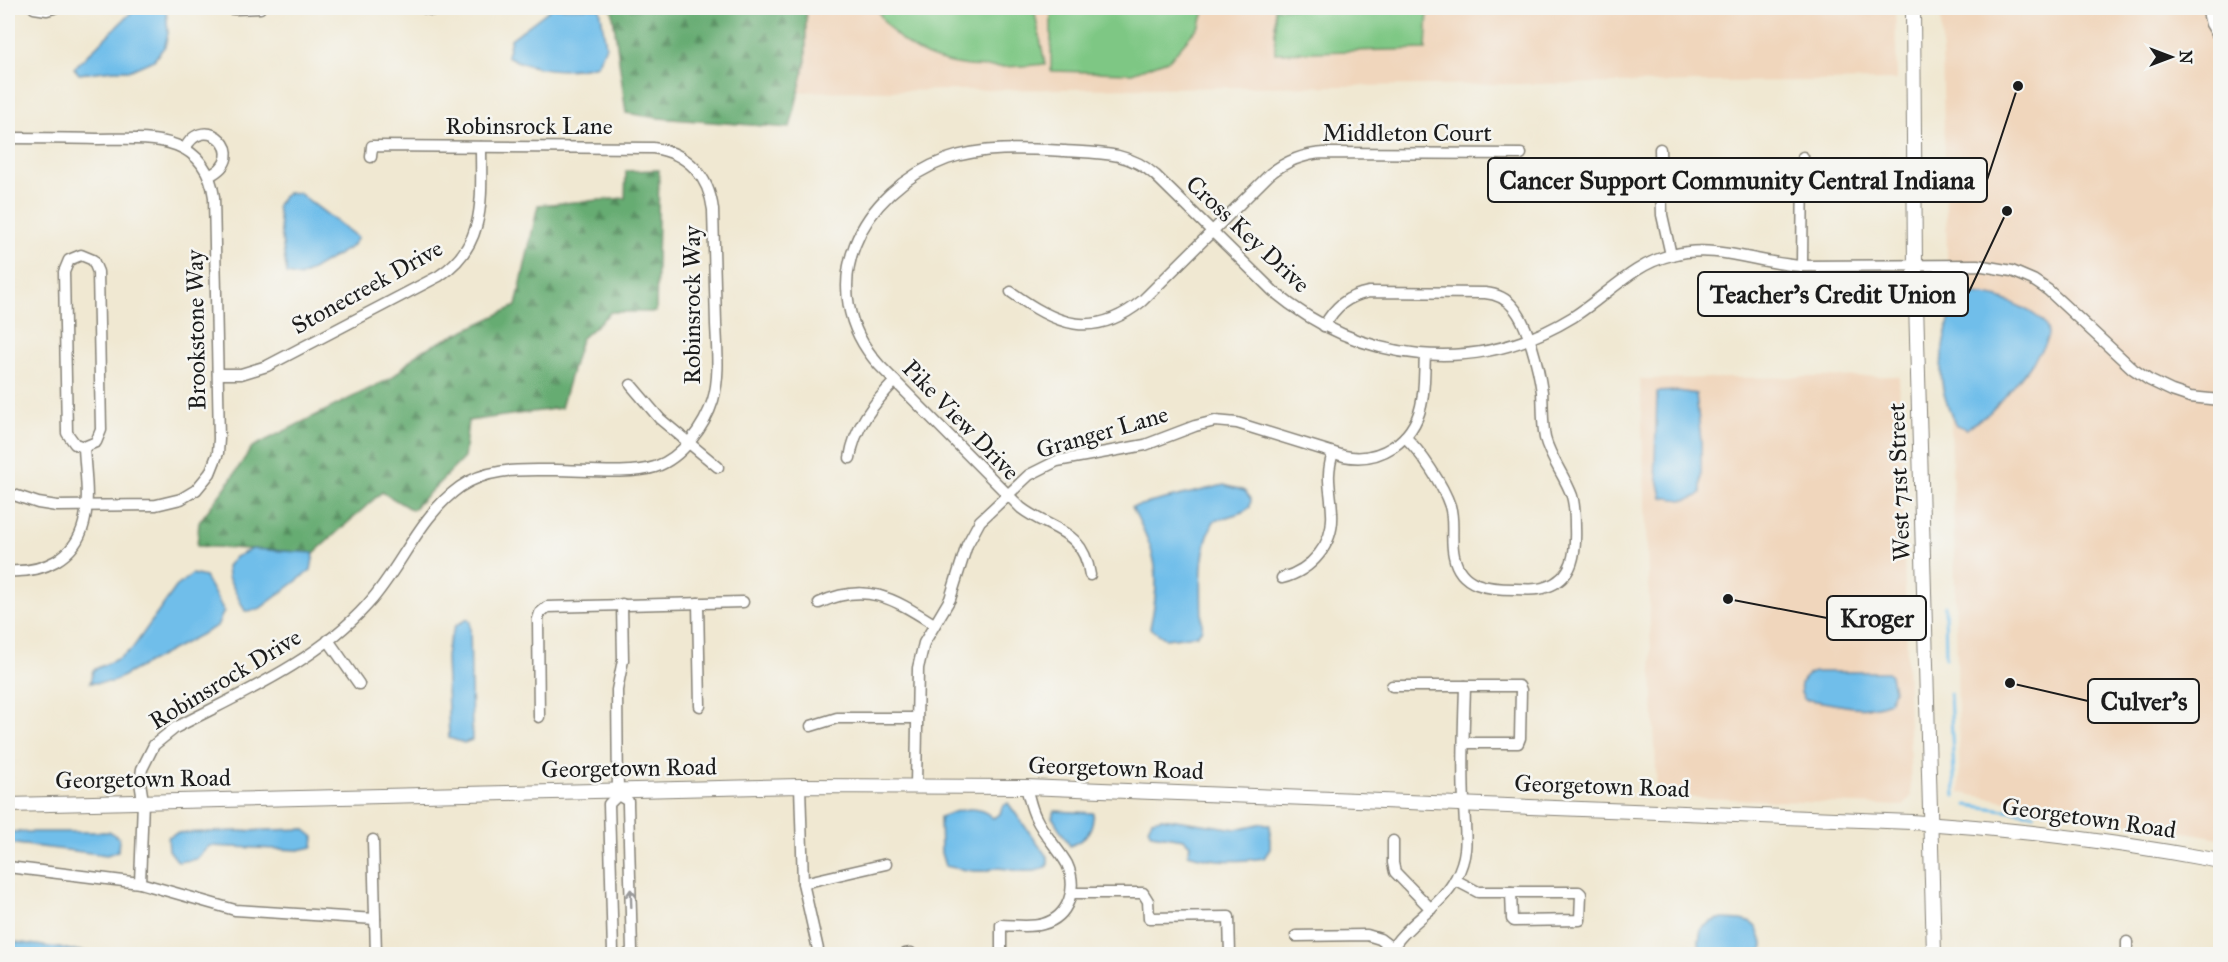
<svg xmlns="http://www.w3.org/2000/svg" width="2228" height="962" viewBox="0 0 2228 962" font-family="'IM FELL Great Primer',serif">
  <style>
    .built { fill: #f0d6bc }
    .forest { fill: url(#forest-firs); stroke: #416447; stroke-width: 1.5 }
    .garden { fill: #7ec784; stroke: #4d7250; stroke-width: 1.5 }
    .water { fill: #70beea; stroke: #466d83; stroke-width: 1.5 }
    .lines { fill: none; stroke-linecap: round; stroke-linejoin: round }
    .stream { stroke: #70beea; stroke-width: 3 }
    .minor-casing { stroke: #868277; stroke-width: 13 }
    .major-casing { stroke: #868277; stroke-width: 16 }
    .minor { stroke: #fff; stroke-width: 10 }
    .major { stroke: #fff; stroke-width: 14 }
    .oneway { stroke: #999 }
    .labels { text-anchor: middle; dominant-baseline: central; stroke-width: 5; stroke-linejoin: round; paint-order: stroke }
    .street-label { font-size: 24px; fill: #1c1c1c; stroke: #f6f6f2 }
    .leader { fill: none; stroke: #1c1c1c; stroke-width: 2 }
    .callout-dot { fill: #1c1c1c; stroke: #f6f6f2; stroke-width: 2 }
    .callout { fill: #f6f6f2; stroke: #1c1c1c; stroke-width: 2 }
    .callout-label { font-size: 26px; text-anchor: middle; font-weight: bold; fill: #1c1c1c }
  </style>
  <defs>
    <pattern id="forest-firs" width="22" height="20" patternUnits="userSpaceOnUse" patternTransform="scale(1.5)"><rect width="22" height="20" fill="#66ac72"/><path d="M5 1l3.5 6h-7zM16 11l3.5 6h-7z" fill="#538b5d"/></pattern>
  </defs>
  <rect width="100%" height="100%" fill="#f6f6f2"/>
  <filter id="ink" filterUnits="userSpaceOnUse"><feTurbulence type="fractalNoise" baseFrequency=".0167" numOctaves="2"/><feDisplacementMap in="SourceGraphic" scale="12" xChannelSelector="R" yChannelSelector="G"/><feConvolveMatrix kernelMatrix="1 2 1 2 8 2 1 2 1" color-interpolation-filters="sRGB"/></filter>
  <filter id="wash" filterUnits="userSpaceOnUse"><feTurbulence type="fractalNoise" baseFrequency=".008" numOctaves="4" result="noise"/><feDisplacementMap in="SourceGraphic" scale="24" xChannelSelector="R" yChannelSelector="G"/><feGaussianBlur stdDeviation="1.35" result="paint"/><feColorMatrix in="noise" values="0 0 0 0 0 0 0 0 0 0 0 0 0 0 0 0 0 1.4 0 .05"/><feComposite in="paint" operator="in"/></filter>
  <g filter="url(#wash)">
    <rect width="100%" height="100%" fill="#f0e8d2"/>
    <g class="built">
      <path d="M775,8H1895L1897,80L778,92Z"/>
      <path d="M1941,8H2220V838L1960,793Z"/>
      <path d="M1899,376L1911,796L1904,806L1657,796L1640,379Z"/>
    </g>
    <g class="forest">
      <path d="M612,8H806V61L790,128L658,118L626,113Z"/>
      <path d="M659,170L656,312H611L581,339L561,408L468,421L464,458L412,510L382,492L314,553L197,546L199,522L225,488L252,447L393,377L419,352L516,306L538,205L625,198L626,171Z"/>
    </g>
    <g class="garden">
      <path d="M877,8H1034L1045,64C994,69 934,73 895,34C887,25 881,19 877,8Z"/>
      <path d="M1051,8H1205L1200,25L1170,59L1132,73L1051,71Z"/>
      <path d="M1275,8H1428L1426,49L1275,53Z"/>
    </g>
    <g class="water">
      <path d="M136,8H166L168,33L165,46L154,60L131,70H113L79,74L74,68Z"/>
      <path d="M552,8H600L606,46L597,65C569,73 532,71 507,56L511,39Z"/>
      <path d="M286,193H299L358,238L351,247L300,277L287,274L277,205Z"/>
      <path d="M1971,294C1990,294 2006,299 2023,308C2032,313 2047,321 2048,333C2050,346 2000,403 1989,413C1982,419 1973,423 1966,429L1955,424C1951,413 1945,401 1943,389C1938,366 1944,321 1959,302C1962,299 1967,296 1971,294Z"/>
      <path d="M1678,391L1696,394L1701,441V493C1690,504 1676,499 1662,497L1655,465L1657,392Z"/>
      <path d="M1224,485L1245,491L1251,499L1250,507L1243,512L1214,521C1197,552 1202,594 1202,629L1197,635L1166,639L1150,628C1162,574 1157,555 1132,507Z"/>
      <path d="M252,549L314,553L311,570L258,610L245,611L228,577L227,566L235,557Z"/>
      <path d="M192,574L205,577L224,611L217,626L112,682L90,683L93,670L119,658L132,649L176,587Z"/>
      <path d="M467,619L470,622L472,740L464,743L449,738L446,658L447,648L455,626Z"/>
      <path d="M1815,672H1887L1891,675L1894,690L1889,702C1861,715 1833,701 1805,700C1796,689 1801,675 1815,672Z"/>
      <path d="M1008,803L1048,858V866C1031,876 1015,869 997,868C992,868 988,871 983,871C971,872 956,868 945,866L941,853L940,817C958,810 977,803 993,818L1000,814L1002,807Z"/>
      <path d="M1055,811L1093,813C1094,830 1086,839 1070,846L1052,817Z"/>
      <path d="M1162,818L1236,829L1263,823L1270,825V849L1264,858C1236,862 1215,862 1188,854L1190,845L1184,839L1151,834L1148,828L1152,820Z"/>
      <path d="M304,829L314,837L313,847L299,850L209,846L196,859L178,862L169,850L168,837L177,833Z"/>
      <path d="M8,832H110L119,838L118,851L107,855L8,843Z"/>
      <path d="M1719,919C1730,920 1751,917 1757,929C1760,935 1759,938 1763,943L1762,954H1700L1699,941L1701,929L1711,922Z"/>
      <path d="M8,941L101,954H8Z"/>
    </g>
    <g class="lines">
      <g class="stream">
        <path d="M1945,606L1946,658"/>
        <path d="M1950,694L1955,796"/>
        <path d="M1967,805L2034,814"/>
      </g>
    </g>
  </g>
  <g filter="url(#ink)">
    <g class="lines">
      <defs>
        <g id="minor">
          <path d="M34,8L47,10L54,8"/>
          <path d="M221,8L235,9L260,8"/>
          <path d="M424,8L432,10L440,8"/>
          <path d="M2207,8L2211,24L2220,39"/>
          <path d="M8,138C37,138 66,138 96,139C146,139 205,131 214,197L219,439L218,453L210,473L196,490L181,499L156,505L57,506L38,503L8,493"/>
          <path d="M185,149C203,110 253,155 209,176"/>
          <path d="M1660,149L1662,215L1671,255"/>
          <path d="M81,255L93,260L98,272L101,430L96,442L84,447L75,444L67,433L64,272L69,260Z"/>
          <path d="M1802,266L1803,157"/>
          <path d="M1011,292C1056,324 1092,341 1142,301L1270,174C1286,161 1304,154 1324,153L1521,154"/>
          <path d="M1324,326C1335,307 1347,296 1369,292L1485,293C1495,294 1506,298 1513,307C1528,323 1539,370 1542,392C1543,407 1542,423 1545,438C1550,458 1565,476 1572,496C1575,506 1575,517 1575,527C1576,552 1574,578 1546,587C1536,591 1525,589 1515,589C1489,589 1460,587 1454,556C1450,539 1455,522 1450,506C1443,485 1421,452 1405,437"/>
          <path d="M218,374H241L267,366L439,276C487,245 481,197 481,147"/>
          <path d="M631,385L660,419L718,467"/>
          <path d="M850,458C854,428 874,403 895,381"/>
          <path d="M8,571C42,573 75,559 84,523C90,499 85,471 84,447"/>
          <path d="M1090,575C1083,528 1051,531 1021,508L879,365C811,288 860,191 947,159C983,146 1027,149 1065,151C1098,153 1128,151 1155,175L1273,291C1361,364 1475,377 1573,317C1607,296 1632,264 1672,255C1717,243 1758,264 1802,266L1977,265L2012,271L2033,280L2048,290L2133,369L2149,380L2172,391L2190,397L2220,400"/>
          <path d="M1282,578C1312,570 1334,544 1332,513C1331,488 1325,478 1333,453"/>
          <path d="M698,603L700,706"/>
          <path d="M819,603C867,581 894,599 934,624"/>
          <path d="M328,640L359,684"/>
          <path d="M1392,686H1519L1521,690L1520,738L1518,743H1464"/>
          <path d="M539,717L538,619L540,613L547,607L743,602"/>
          <path d="M811,726L837,718H917"/>
          <path d="M800,786L803,883L819,954"/>
          <path d="M916,786L918,668L924,643L950,599L967,545L980,521L1029,475L1057,461L1145,445L1195,426L1215,421L1237,423L1344,456C1380,463 1413,441 1421,406C1425,390 1424,371 1425,355"/>
          <path d="M618,795L628,801V805L632,951L628,954"/>
          <path d="M373,840L376,954"/>
          <path d="M1393,841V863L1395,872L1431,909"/>
          <path d="M8,867L140,883L235,910L375,919"/>
          <path d="M1455,880L1478,892H1511"/>
          <path d="M140,883L143,801L140,782L142,769L154,745L175,728C242,693 316,662 368,604C401,568 419,516 460,487C488,467 523,470 556,470C584,470 630,475 655,467C682,458 705,426 713,400C720,376 717,349 716,324C715,286 714,248 713,210C709,177 689,153 653,148L372,146L371,157"/>
          <path d="M803,883L886,864"/>
          <path d="M1511,892H1579L1581,894L1580,920L1514,921L1512,919Z"/>
          <path d="M1072,893H1143L1148,901L1149,918L1229,917L1230,954"/>
          <path d="M1296,936L1367,935L1380,939L1392,948"/>
          <path d="M2127,942V954"/>
          <path d="M615,954L613,953L609,804L618,795L617,690L623,660L622,604"/>
          <path d="M905,954L911,953"/>
          <path d="M1001,954V925C1014,925 1030,928 1043,924C1069,917 1078,888 1067,864C1058,848 1044,835 1036,818C1031,809 1029,797 1026,787"/>
          <path d="M1389,954C1404,924 1440,909 1456,878C1471,850 1464,831 1464,801C1462,763 1464,724 1465,686"/>
        </g>
        <g id="major">
          <path d="M1913,8L1915,266L1934,954"/>
          <path d="M8,805L800,786L1026,787L1912,822C2016,829 2118,842 2220,861"/>
        </g>
      </defs>
      <use href="#minor" class="minor-casing"/>
      <use href="#major" class="major-casing"/>
      <use href="#minor" class="minor"/>
      <use href="#major" class="major"/>
    </g>
    <defs><path id="oneway-shaft" d="M-6 0H5M1.5-3L5.5 0L1.5 3" fill="none" stroke-width="1.6" stroke-linecap="round" stroke-linejoin="round" transform="scale(1.5)"/></defs>
    <use class="oneway" href="#oneway-shaft" transform="translate(631 898) rotate(-92)"/>
  </g>
  <g class="labels">
    <g class="street-label">
      <text x="529" y="126">Robinsrock Lane</text>
      <text x="1407" y="133">Middleton Court</text>
      <text transform="translate(1248 234) rotate(43)">Cross Key Drive</text>
      <text transform="translate(367 287) rotate(-29)">Stonecreek Drive</text>
      <text transform="translate(692 305) rotate(-90)">Robinsrock Way</text>
      <text transform="translate(196 330) rotate(-91)">Brookstone Way</text>
      <text transform="translate(961 420) rotate(46)">Pike View Drive</text>
      <text transform="translate(1102 432) rotate(-16)">Granger Lane</text>
      <text transform="translate(1899 482) rotate(-92)">West 71st Street</text>
      <text transform="translate(225 679) rotate(-31)">Robinsrock Drive</text>
      <text transform="translate(629 768) rotate(-1)">Georgetown Road</text>
      <text transform="translate(1116 768) rotate(2)">Georgetown Road</text>
      <text transform="translate(143 779) rotate(-1)">Georgetown Road</text>
      <text transform="translate(1602 786) rotate(2)">Georgetown Road</text>
      <text transform="translate(2089 818) rotate(8)">Georgetown Road</text>
    </g>
  </g>
  <path class="leader" d="M2018 86L1987 180M2007 211L1968 294M1728 599L1827 618M2010 683L2088 701"/>
  <g class="callout-dot">
    <circle cx="2018" cy="86" r="6"/>
    <circle cx="2007" cy="211" r="6"/>
    <circle cx="1728" cy="599" r="6"/>
    <circle cx="2010" cy="683" r="6"/>
  </g>
  <g class="callout">
    <rect x="1488" y="158" width="499" height="44" rx="6"/>
    <rect x="1698" y="272" width="270" height="44" rx="6"/>
    <rect x="1827" y="596" width="99" height="44" rx="6"/>
    <rect x="2088" y="679" width="111" height="44" rx="6"/>
  </g>
  <g class="callout-label">
    <text x="1737" y="189">Cancer Support Community Central Indiana</text>
    <text x="1833" y="303">Teacher's Credit Union</text>
    <text x="1877" y="627">Kroger</text>
    <text x="2144" y="710">Culver's</text>
  </g>
  <rect width="2228" height="962" fill="none" stroke="#f6f6f2" stroke-width="30"/>
  <g transform="translate(2171 57) rotate(90)" stroke="#f6f6f2" stroke-width="4.5" paint-order="stroke">
  <path d="M0-4.5L10 22L0 15L-10 22Z" fill="#1c1c1c"/>
  <text y="-9" font-size="16" font-weight="bold" text-anchor="middle" fill="#1c1c1c">N</text>
  </g>
</svg>
